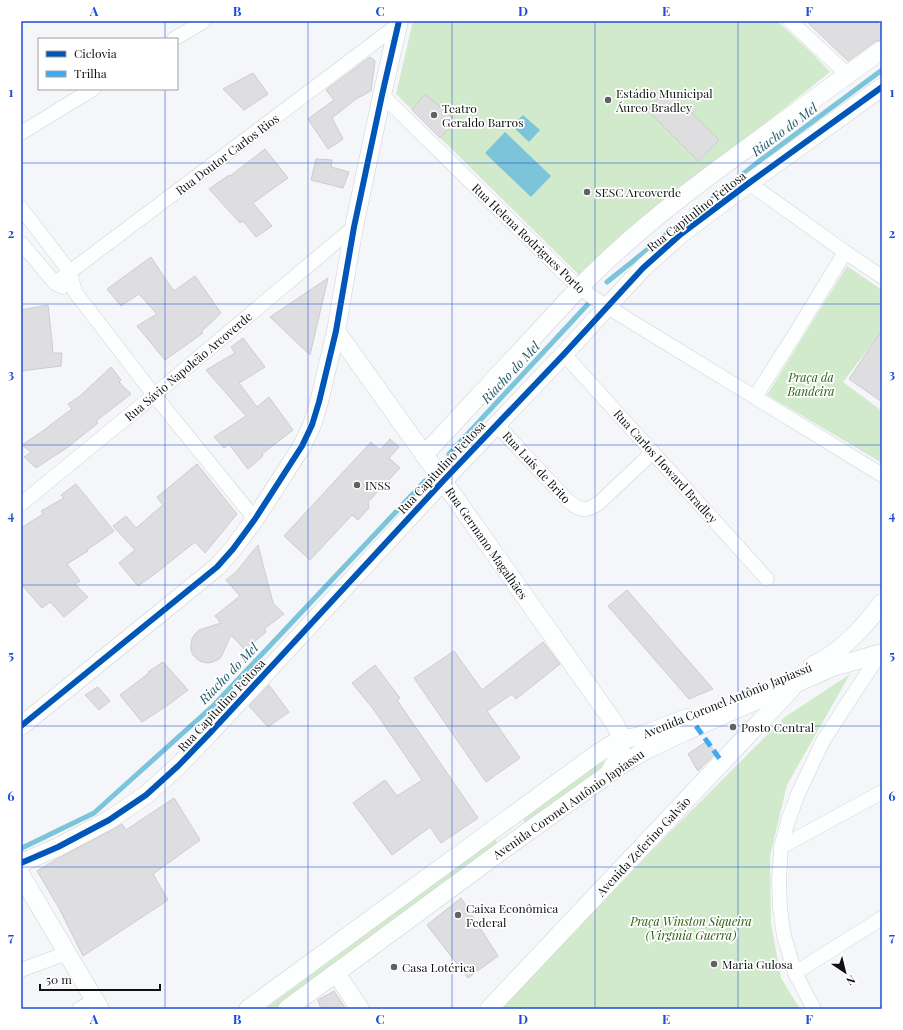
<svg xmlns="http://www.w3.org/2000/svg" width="903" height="1030" viewBox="0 0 903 1030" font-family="'Playfair Display',serif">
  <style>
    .green { fill: #d2eacc }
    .water { fill: #7bc4da }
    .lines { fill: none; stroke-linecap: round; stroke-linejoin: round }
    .stream { stroke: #7bc4da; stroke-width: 5 }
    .building { fill: #dedee0; stroke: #cdccce }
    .minor-casing { stroke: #cfd1d3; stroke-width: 15 }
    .tertiary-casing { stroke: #cfd1d3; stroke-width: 19 }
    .minor { stroke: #fdfefe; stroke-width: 14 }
    .tertiary { stroke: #fdfefe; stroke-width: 18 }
    .quiet { stroke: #3fa9f5; stroke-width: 5; stroke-dasharray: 10 5; stroke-linecap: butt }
    .cycleway-casing { stroke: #fff; stroke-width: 8 }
    .cycleway { stroke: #0057b8; stroke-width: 6 }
    .grid { fill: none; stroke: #1d4ed8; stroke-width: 1; stroke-opacity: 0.55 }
    .poi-dot { fill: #5f6164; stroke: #fff; stroke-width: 1.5 }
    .labels { text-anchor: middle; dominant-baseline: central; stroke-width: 3.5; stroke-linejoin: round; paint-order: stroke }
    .poi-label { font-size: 12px; fill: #0f1113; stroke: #fff; text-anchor: start }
    .street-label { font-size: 12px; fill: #0f1113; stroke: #fff }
    .park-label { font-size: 12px; font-style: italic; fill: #265f09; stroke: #fff }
    .water-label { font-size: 13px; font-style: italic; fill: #205869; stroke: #fff }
    .neatline { fill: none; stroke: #1d4ed8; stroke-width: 1.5 }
    .grid-label { font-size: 13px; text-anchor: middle; font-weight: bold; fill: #1d4ed8 }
  </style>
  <rect width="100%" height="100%" fill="#f4f6f9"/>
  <g class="green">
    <path d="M413,21H777L813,54L830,72L612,245L579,275L396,94Z"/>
    <path d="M847,266L882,290V339L878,336L843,382L882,411V463L767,395Z"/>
    <path d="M850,674L787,785L770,856L771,923L781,978L800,1009H501L665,837L785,717Z"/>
    <path d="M602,760L607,766L527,825L523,819Z"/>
    <path d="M495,839L499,845L278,1009H265Z"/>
  </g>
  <g class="water">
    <path d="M523,115L540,130L529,142L512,126Z"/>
    <path d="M505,132L551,176L531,197L485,153Z"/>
  </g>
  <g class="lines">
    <g class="stream">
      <path d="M688,218L762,159L882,70"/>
      <path d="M607,282L673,229"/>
      <path d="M449,454L588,304"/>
      <path d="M22,848L94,813L214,705L425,481"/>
    </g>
  </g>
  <g class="building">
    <path d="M806,21H876L882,28V40L876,41L848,61Z"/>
    <path d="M370,57L375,61L371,91L356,99L332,118L343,139L328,149L308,119L334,100L326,90Z"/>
    <path d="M253,73L268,94L244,110L223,89Z"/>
    <path d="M666,90L692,113L719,140L698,161L647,110Z"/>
    <path d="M425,94L457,121L440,138L412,110Z"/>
    <path d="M265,149L288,178L253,203L272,226L256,237L243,221L240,223L209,189L229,175L230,176Z"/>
    <path d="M316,159L332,160L331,167L349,172L343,188L311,180Z"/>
    <path d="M151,257L166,280L174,291L195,276L221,313L201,332L203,333L165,360L137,326L157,314L139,294L121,306L107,289Z"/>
    <path d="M328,278L310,355L270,317Z"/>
    <path d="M48,305L52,341L53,353H62L61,366L21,371V310Z"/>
    <path d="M882,330V402L849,379Z"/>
    <path d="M243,338L265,367L239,383L257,407L269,397L293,430L262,454L263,456L248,469L229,444L224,448L214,437L246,416L206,370L235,353L231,347Z"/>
    <path d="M111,367L121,380L119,382L131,394L96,421L98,423L68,447L36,468L24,457L31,452L22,445L50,426H49L72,409L68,404L80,396Z"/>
    <path d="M390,439L399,447L389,458L400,468L368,502L369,508L358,520L352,515L310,560L284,536L371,442L380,450Z"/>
    <path d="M197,464L237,514L205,553L195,542L156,573L138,586L119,563L135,550L113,526L126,516L136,528L163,505L157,497Z"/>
    <path d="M76,484L114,531L87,550L88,551L67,564L80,581L75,584L88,597L64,617L50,602L42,608L21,584V528L43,514L41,511L64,498L61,495Z"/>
    <path d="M258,545L273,603L284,614L264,629L266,632L245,650L231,635L222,655L219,659L213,662L208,663L202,662L197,659L193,655L191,650V644L192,639L195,634L199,630L221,623L215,616L240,596L226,580L236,572Z"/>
    <path d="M627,590L713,689L689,699L608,606Z"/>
    <path d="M543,642L560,664L516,699L512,694L487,711L520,758L486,782L414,678L454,651L482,690Z"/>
    <path d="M163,662L188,690L168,705L142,722L120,695L149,673L148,672Z"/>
    <path d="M375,665L400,698L397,700L478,818L441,843L430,827L392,855L353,803L385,780L397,796L422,780L374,710L352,683Z"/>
    <path d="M269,685L289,712L268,727L249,706Z"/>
    <path d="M98,687L110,701L99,710L85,695Z"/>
    <path d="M707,741L716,753L698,771L688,754Z"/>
    <path d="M174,798L200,840L153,874L168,900L83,956L59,908L37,871L57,859L114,829L122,824L126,830Z"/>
    <path d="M461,898L498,956L468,978L427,925Z"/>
    <path d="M334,991L346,1009H321L318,1000Z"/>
  </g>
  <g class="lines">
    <defs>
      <g id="minor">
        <path d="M790,21L847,74"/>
        <path d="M174,39L204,21"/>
        <path d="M382,95L579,288L606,306L882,475"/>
        <path d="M21,133L93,89"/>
        <path d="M749,183L845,252L882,277"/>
        <path d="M21,208L70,272L75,292L154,395L255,519"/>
        <path d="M21,243L55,283L63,287"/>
        <path d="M55,283L399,24"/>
        <path d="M564,354L767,579"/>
        <path d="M755,397L797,331L845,252"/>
        <path d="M496,424L568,501C580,511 586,512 599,503L653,452"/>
        <path d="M21,504L154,395L354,227"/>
        <path d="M781,847L882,792"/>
        <path d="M21,970L67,953"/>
        <path d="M795,973L882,918"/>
        <path d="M79,1009L95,1000"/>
        <path d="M814,1009L795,973L784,936L780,908L779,881L781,847L788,821L798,794L823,741L856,690L880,654"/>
      </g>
      <g id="tertiary">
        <path d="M336,331L443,481L615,724L622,738L620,751L617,760L610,771"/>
        <path d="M424,455L579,288C632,233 692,188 754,143C797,112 839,80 882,50"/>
        <path d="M812,666C842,652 863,628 882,603"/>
        <path d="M21,726L217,567L233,549L255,519L302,446L312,425L319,402L336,331L354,227L382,95L399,21"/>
        <path d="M622,738H630L640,736L687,718"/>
        <path d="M21,863L58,847L109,820L146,795L178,766L210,733L443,481L564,354L643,268L681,234L749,183L882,87"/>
        <path d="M21,875L100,1009"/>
        <path d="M336,973L360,1009"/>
        <path d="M248,1009L594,756L622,738"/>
        <path d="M287,1009L519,838L627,761L646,750L684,732L833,667L882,653"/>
        <path d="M489,1009L792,688"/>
      </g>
    </defs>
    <use href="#minor" class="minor-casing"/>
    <use href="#tertiary" class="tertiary-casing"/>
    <use href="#minor" class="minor"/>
    <use href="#tertiary" class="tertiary"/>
    <path class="quiet" d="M696,726L722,762"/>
    <defs>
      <g id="cycleway">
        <path d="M21,726L217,567L233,549L255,519L302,446L312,425L319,402L336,331L354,227L382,95L399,21"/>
        <path d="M21,863L58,847L109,820L146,795L178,766L210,733L443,481L564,354L643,268L681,234L749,183L882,87"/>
      </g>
    </defs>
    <use href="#cycleway" class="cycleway-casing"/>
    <use href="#cycleway" class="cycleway"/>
  </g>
  <path class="grid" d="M165,21V39M308,21V1009M452,21V1009M595,21V1009M738,21V1009M165,89V1009M21,163H882M21,304H882M21,445H882M21,585H882M21,726H882M21,867H882"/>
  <g class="poi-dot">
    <circle cx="608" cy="100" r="4"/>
    <circle cx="434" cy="115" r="4"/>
    <circle cx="587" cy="192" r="4"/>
    <circle cx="357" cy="485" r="4"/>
    <circle cx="733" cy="727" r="4"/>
    <circle cx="458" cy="915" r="4"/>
    <circle cx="714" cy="964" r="4"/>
    <circle cx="394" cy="967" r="4"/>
  </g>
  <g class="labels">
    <g class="poi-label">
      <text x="616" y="93">Estádio Municipal<tspan x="616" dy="14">Áureo Bradley</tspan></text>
      <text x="442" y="108">Teatro<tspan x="442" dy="14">Geraldo Barros</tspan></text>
      <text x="595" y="192">SESC Arcoverde</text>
      <text x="365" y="485">INSS</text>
      <text x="741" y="727">Posto Central</text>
      <text x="466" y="908">Caixa Econômica<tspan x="466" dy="14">Federal</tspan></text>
      <text x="722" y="964">Maria Gulosa</text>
      <text x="402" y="967">Casa Lotérica</text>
    </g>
    <g class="street-label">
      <text transform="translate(227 154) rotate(-37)">Rua Doutor Carlos Rios</text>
      <text transform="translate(696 211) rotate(-38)">Rua Capitulino Feitosa</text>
      <text transform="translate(529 238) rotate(44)">Rua Helena Rodrigues Porto</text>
      <text transform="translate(188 366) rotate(-40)">Rua Sávio Napoleão Arcoverde</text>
      <text transform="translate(666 466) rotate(48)">Rua Carlos Howard Bradley</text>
      <text transform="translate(441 467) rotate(-47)">Rua Capitulino Feitosa</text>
      <text transform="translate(537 467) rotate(47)">Rua Luís de Brito</text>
      <text transform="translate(487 543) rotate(55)">Rua Germano Magalhães</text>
      <text transform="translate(727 700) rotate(-22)">Avenida Coronel Antônio Japiassú</text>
      <text transform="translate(221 705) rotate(-47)">Rua Capitulino Feitosa</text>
      <text transform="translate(568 804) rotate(-35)">Avenida Coronel Antônio Japiassu</text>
      <text transform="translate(643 846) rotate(-47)">Avenida Zeferino Galvão</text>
    </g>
    <g class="park-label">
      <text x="811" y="377">Praça da<tspan x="811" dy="14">Bandeira</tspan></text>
      <text x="691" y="921">Praça Winston Siqueira<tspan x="691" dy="14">(Virgínia Guerra)</tspan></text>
    </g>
    <g class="water-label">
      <text transform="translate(784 129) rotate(-37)">Riacho do Mel</text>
      <text transform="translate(510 372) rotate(-47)">Riacho do Mel</text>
      <text transform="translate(228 673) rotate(-46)">Riacho do Mel</text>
    </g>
  </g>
  <rect width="903" height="1030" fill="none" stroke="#ffffff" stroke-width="44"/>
  <rect x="38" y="38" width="140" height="52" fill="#ffffff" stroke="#9fa0a1"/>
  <rect x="46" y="51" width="20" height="6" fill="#0057b8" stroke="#9fa0a1"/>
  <text x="74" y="58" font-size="12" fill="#0f1113">Ciclovia</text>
  <rect x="46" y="71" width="20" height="6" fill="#3fa9f5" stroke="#9fa0a1"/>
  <text x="74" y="78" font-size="12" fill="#0f1113">Trilha</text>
  <g transform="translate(845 972) rotate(145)" stroke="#ffffff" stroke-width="3" paint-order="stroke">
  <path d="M0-3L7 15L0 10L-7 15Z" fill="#0f1113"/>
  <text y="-6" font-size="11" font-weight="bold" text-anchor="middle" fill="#0f1113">N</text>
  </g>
  <path d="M40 984v6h120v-6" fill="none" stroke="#0f1113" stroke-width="2"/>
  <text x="46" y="984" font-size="12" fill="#0f1113" stroke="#ffffff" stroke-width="3" paint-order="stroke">50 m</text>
  <rect x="22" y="22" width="859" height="986" class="neatline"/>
  <g class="grid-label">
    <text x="94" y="16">A</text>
    <text x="237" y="16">B</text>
    <text x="380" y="16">C</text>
    <text x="523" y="16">D</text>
    <text x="666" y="16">E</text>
    <text x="809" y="16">F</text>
    <text x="11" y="97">1</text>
    <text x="892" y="97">1</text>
    <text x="11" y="238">2</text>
    <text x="892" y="238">2</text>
    <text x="11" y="379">3</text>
    <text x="892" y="379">3</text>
    <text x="11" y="520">4</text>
    <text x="892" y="520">4</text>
    <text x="11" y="660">5</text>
    <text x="892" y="660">5</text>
    <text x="11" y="801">6</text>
    <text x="892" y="801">6</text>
    <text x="11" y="942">7</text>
    <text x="892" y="942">7</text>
    <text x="94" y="1024">A</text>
    <text x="237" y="1024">B</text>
    <text x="380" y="1024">C</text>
    <text x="523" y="1024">D</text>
    <text x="666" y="1024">E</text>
    <text x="809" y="1024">F</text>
  </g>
</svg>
